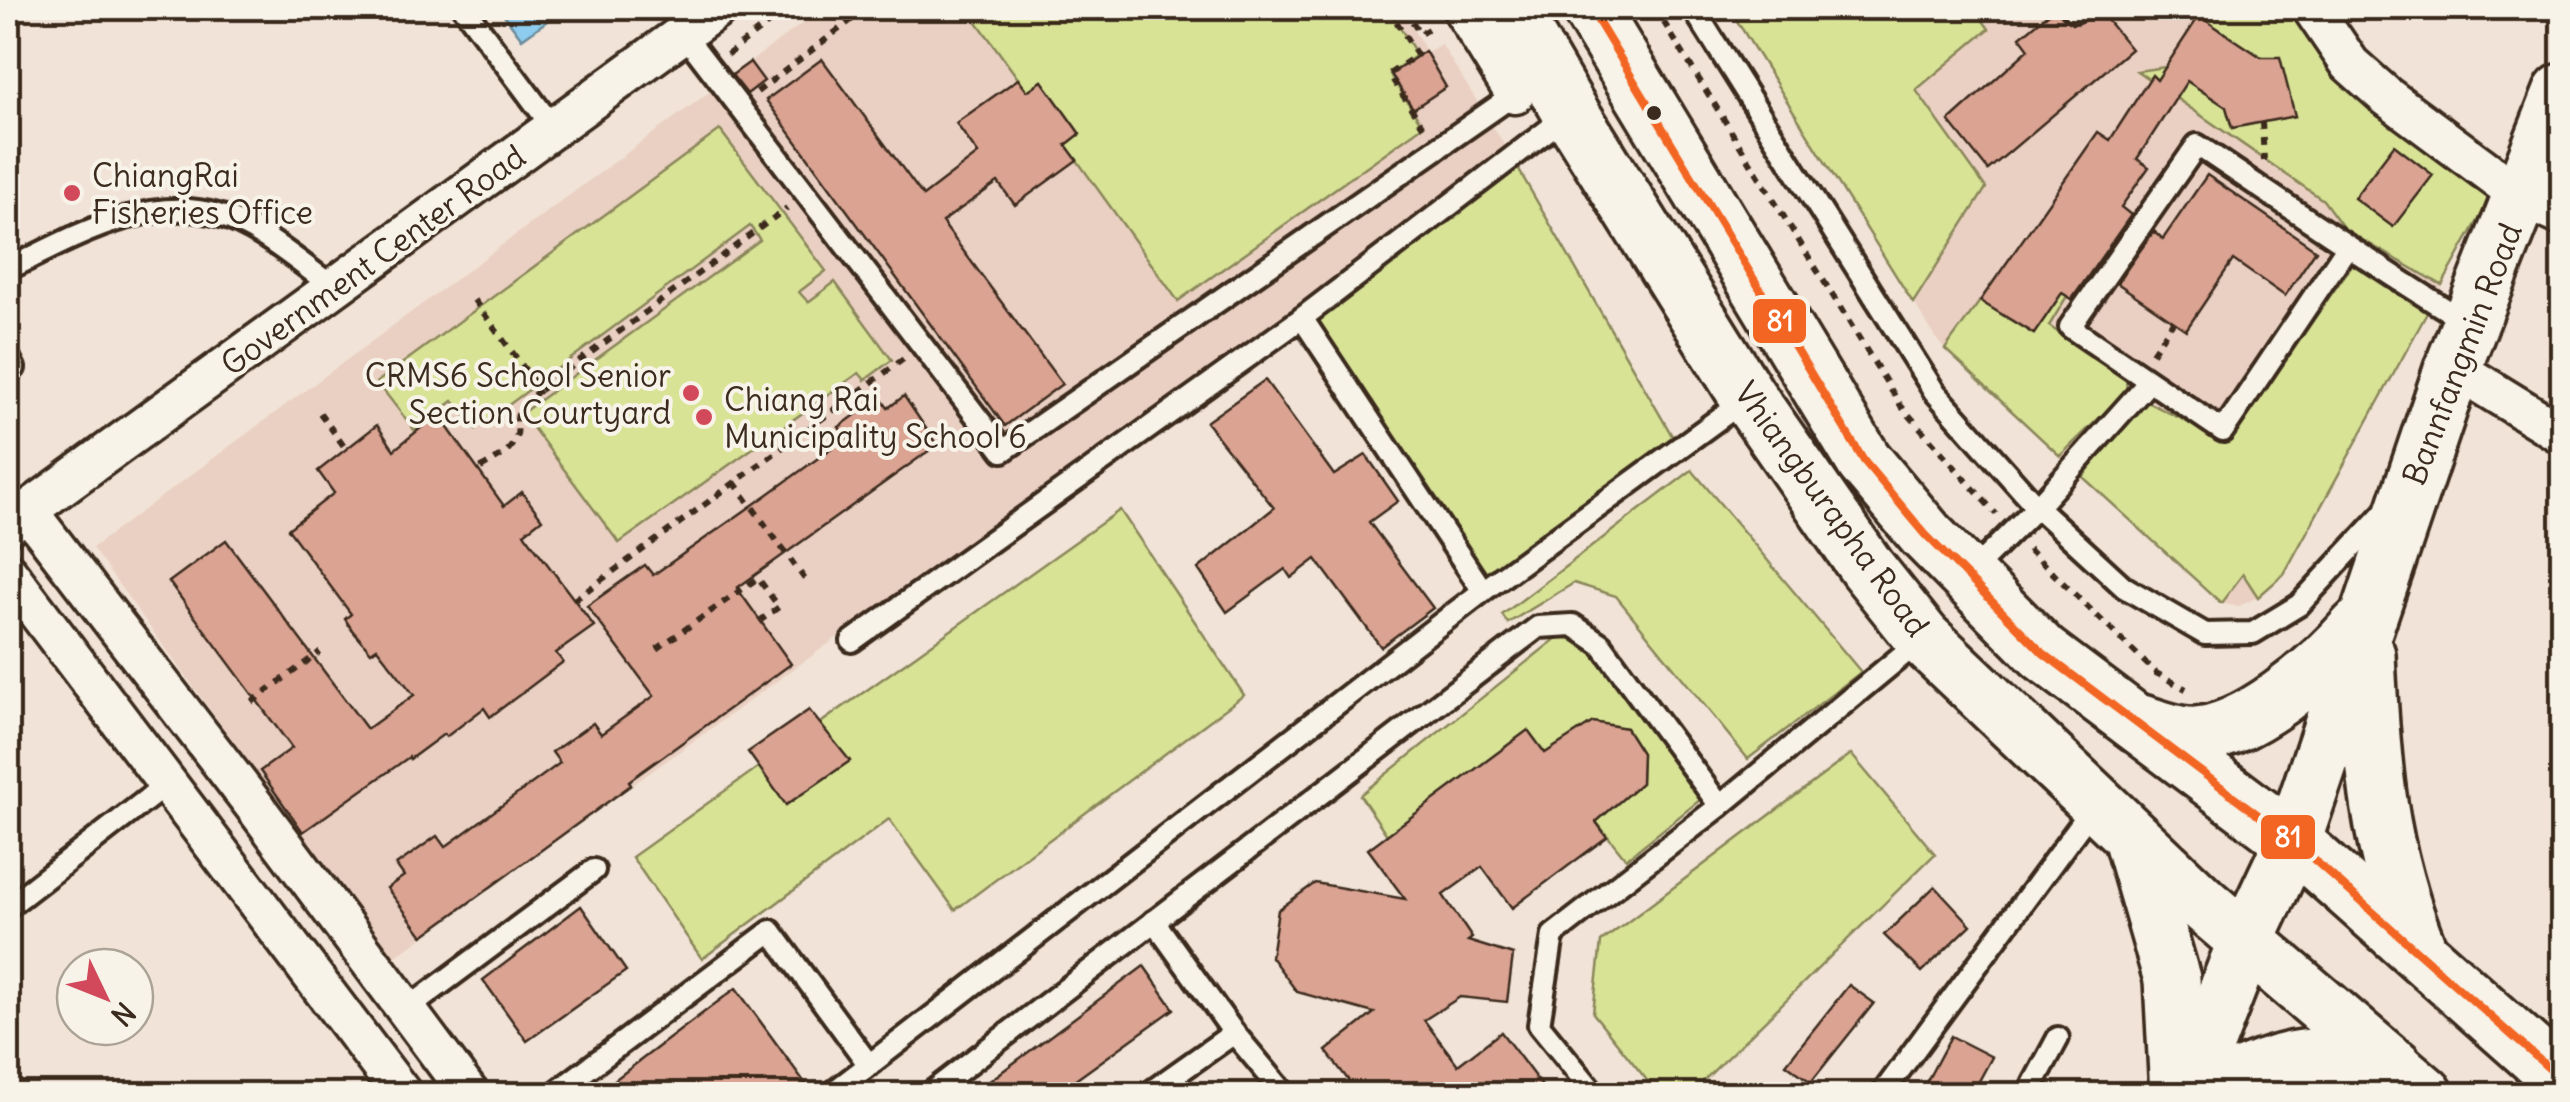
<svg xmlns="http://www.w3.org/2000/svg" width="2570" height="1102" viewBox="0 0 2570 1102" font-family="Delius,sans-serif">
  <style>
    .built { fill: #ead0c2 }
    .green { fill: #d8e396; stroke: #8a865a; stroke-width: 2.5 }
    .water { fill: #8dccee; stroke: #6c8b9b; stroke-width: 2.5 }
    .building { fill: #daa392; stroke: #3b2a1e; stroke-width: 2.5 }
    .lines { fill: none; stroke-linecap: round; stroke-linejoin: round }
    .lane-casing { stroke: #3b2a1e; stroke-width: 28 }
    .street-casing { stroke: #3b2a1e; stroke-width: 45 }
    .secondary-casing { stroke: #3b2a1e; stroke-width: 62 }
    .primary-casing { stroke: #3b2a1e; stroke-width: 62 }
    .path { stroke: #3b2a1e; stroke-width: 6; stroke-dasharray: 8 8; stroke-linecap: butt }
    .lane { stroke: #f7f3e8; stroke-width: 20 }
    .street { stroke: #f7f3e8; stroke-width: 38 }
    .secondary { stroke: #f7f3e8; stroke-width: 55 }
    .primary { stroke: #f7f3e8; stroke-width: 55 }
    .bus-1-casing { stroke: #f7f3e8; stroke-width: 15 }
    .bus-1 { stroke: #f26522; stroke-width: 8 }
    .bus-dot { fill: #3b2a1e; stroke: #f7f3e8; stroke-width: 4 }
    .poi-dot { fill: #d1495b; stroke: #f7f3e8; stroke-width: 4 }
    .labels { text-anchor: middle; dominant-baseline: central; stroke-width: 8; stroke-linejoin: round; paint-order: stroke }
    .poi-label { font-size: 32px; fill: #3b2a1e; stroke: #f7f3e8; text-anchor: start }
    .street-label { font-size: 32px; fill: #3b2a1e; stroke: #f7f3e8 }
    .line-badge { stroke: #f7f3e8; stroke-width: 4 }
    .badge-label { font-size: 28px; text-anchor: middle; font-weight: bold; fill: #fff }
  </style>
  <rect width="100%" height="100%" fill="#f1e3d7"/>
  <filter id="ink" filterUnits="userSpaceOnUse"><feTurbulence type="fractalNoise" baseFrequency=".01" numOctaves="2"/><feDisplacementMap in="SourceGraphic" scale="20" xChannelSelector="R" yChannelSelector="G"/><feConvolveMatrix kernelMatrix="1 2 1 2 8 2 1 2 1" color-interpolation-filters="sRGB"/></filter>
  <g filter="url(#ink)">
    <g class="built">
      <path d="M823,8H1400L1427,52L1441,44L1509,152L392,959L92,548Z"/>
      <path d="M1727,8H2292L2312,42L2341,75L2494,192L2284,574L2258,597L2237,607L2221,603L1940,344Z"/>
    </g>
    <g class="green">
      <path d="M967,8H1388L1417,55L1390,74L1423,126L1178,301L1066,145L1080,134L1042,81L1027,91Z"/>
      <path d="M1729,8H1974L1989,29L1916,90L1986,188L1913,303Z"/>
      <path d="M2187,8H2292L2312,42L2341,75L2494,192L2442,285L2345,230L2323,200L2137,71L2165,67L2226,107L2232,128L2294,116L2261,57Z"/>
      <path d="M720,130L826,271L799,292L808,302L835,282L892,360L865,380L859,373L619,543L522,413L760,240L750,226L476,429L453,401L415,431L377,382Z"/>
      <path d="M1512,158L1679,448L1483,591L1302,318Z"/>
      <path d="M2359,255L2433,302L2284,574L2258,597L2243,574L2221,603L2083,477L2135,406L2145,401L2222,439L2232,435Z"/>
      <path d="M2061,293L2067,296L2049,326L2126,380L2127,391L2060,456L1945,349L1980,301L2033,334Z"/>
      <path d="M1692,470L1861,672L1748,759L1616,596L1574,583L1508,623L1502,615Z"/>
      <path d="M1120,510L1244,695L955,910L889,819L702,959L632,857Z"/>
      <path d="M1573,625L1710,792L1626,859L1579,800L1613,807L1641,783L1642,753L1626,728L1559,773L1387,835L1360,795Z"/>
      <path d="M1851,754L1935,854L1690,1094H1658L1593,1013L1601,942Z"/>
    </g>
    <path class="water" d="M499,8H565L522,39Z"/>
    <g class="building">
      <path d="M2055,8L2072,24L2085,20L2088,8H2097L2131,49L1988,170L1949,121L2029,49L2020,37Z"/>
      <path d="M2199,16L2261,57H2280L2295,116L2232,128L2226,107L2187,81L2137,159L2149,167L2121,207L2131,215L2072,299L2062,293L2034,334L1980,301L2098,132L2110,140L2152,75L2157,80Z"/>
      <path d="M1425,51L1446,87L1413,109L1391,74Z"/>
      <path d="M822,59L923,196L978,154L956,123L1018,79L1027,91L1042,81L1080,134L1066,145L1077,160L1015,205L998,182L942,222L1062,384L1005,426L766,100Z"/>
      <path d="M750,62L764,81L747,94L732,75Z"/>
      <path d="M2394,145L2433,175L2393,227L2354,198Z"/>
      <path d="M2207,175L2316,250L2285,296L2233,260L2186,330L2117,283L2154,231L2163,239Z"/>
      <path d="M1265,380L1334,475L1366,455L1398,501L1369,522L1433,608L1381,647L1316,559L1291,578L1285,569L1227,612L1198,569L1274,508L1206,422Z"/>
      <path d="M904,396L937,445L737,588L791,664L629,781L631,785L423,936L387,888L404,876L396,865L437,836L445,847L560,763L552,752L593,723L601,734L654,696L587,606L645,565L653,575L767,495L846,438L839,427L880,397L888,408Z"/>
      <path d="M438,414L504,506L522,492L542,519L524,533L594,626L556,653L563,662L490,717L484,708L446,737L444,734L410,759L409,757L303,832L260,771L292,748L169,582L226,540L367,729L414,695L377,648L371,652L352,630L345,619L351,614L288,529L334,493L318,471L377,425L394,450Z"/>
      <path d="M809,710L850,761L786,805L748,752Z"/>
      <path d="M1593,722L1626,728L1642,753L1641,783L1596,822L1607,837L1512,908L1482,867L1443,895L1472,938L1468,941L1513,955L1507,1002L1460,997L1424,1020L1458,1065L1501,1032L1548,1094H1359L1326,1051L1374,1013L1297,992L1271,957L1278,910L1315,883L1405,899L1368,849L1528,730L1545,753Z"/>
      <path d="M1935,886L1971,925L1922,972L1884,935Z"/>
      <path d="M581,906L626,971L527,1041L483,980Z"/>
      <path d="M1144,966L1174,1009L1056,1094H972Z"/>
      <path d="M1849,985L1874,1003L1811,1082L1786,1064Z"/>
      <path d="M736,988L813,1094H596Z"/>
      <path d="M1951,1036L1992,1057L1972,1094H1920Z"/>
    </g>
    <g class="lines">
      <defs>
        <g id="lane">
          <path d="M464,8L554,129"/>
          <path d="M1693,8L1934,391L2037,507L2124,587L2205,634L2253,633L2299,605L2388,509"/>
          <path d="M2072,8L2075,11"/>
          <path d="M683,33L1003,451L1521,90"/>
          <path d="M2347,247L2223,431L2070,327L2197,145C2287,205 2376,267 2468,323"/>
          <path d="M8,269C71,239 145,194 218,215C261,227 299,263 335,288"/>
          <path d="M1302,318L1569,114"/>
          <path d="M8,356L14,368"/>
          <path d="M1968,575L2037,507L2148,383"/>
          <path d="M852,641L1302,318L1483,591L1746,399"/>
          <path d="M8,907L167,784"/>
          <path d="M1154,921L1234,1033L1285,1094"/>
          <path d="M406,1010L594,870"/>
          <path d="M554,1094L771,931L869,1065L1483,591"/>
          <path d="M831,1094L869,1065"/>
          <path d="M929,1094L1538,627L1573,625L1601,644L1720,806"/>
          <path d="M1148,1094L1234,1033"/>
          <path d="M1595,1094L1539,1025L1553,935L1720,806L1922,639"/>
          <path d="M1882,1094L2095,805"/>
          <path d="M2028,1094L2058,1038"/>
        </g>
        <g id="street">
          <path d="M1462,8L1515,94"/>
          <path d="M2312,8L2350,64L2386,96L2522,197L2562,216"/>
          <path d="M2453,367L2562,434"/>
          <path d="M27,510L253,804L469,1094"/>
          <path d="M8,525L718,8"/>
          <path d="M8,573L402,1094"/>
        </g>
        <g id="secondary">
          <path d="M2367,655C2372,765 2378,848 2419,951"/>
          <path d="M2134,721C2151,725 2170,734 2188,735C2243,739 2324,666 2358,627"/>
          <path d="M2131,837L2172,979L2178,1094"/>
          <path d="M2187,1094L2246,941L2293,841L2453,367L2562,92"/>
          <path d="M2207,1094C2220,1085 2234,1080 2249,1074C2304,1050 2336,1054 2394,1066"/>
        </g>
        <g id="primary">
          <path d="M1510,8L1571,113L1748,397L1867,568L1923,638L2204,905L2425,1094"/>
          <path d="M1590,8L1864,461L1926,535L2043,653L2293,841L2562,1080"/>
        </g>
      </defs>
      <use href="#lane" class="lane-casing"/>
      <use href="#street" class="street-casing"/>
      <use href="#secondary" class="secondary-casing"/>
      <use href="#primary" class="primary-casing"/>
      <g class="path">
        <path d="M1388,8L1417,55L1389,74L1424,128"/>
        <path d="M1404,8L1420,34L1435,25"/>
        <path d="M1655,8L1901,406L1996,514"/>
        <path d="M727,55L788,8"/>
        <path d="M757,92L867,8"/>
        <path d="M2262,122L2264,161"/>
        <path d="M474,300L540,390C500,420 528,422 512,445C505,456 488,463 478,470"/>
        <path d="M2152,353L2173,322"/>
        <path d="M540,390L787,208"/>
        <path d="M320,413L346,449"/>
        <path d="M734,482L809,585"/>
        <path d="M2028,549L2156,673L2186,689"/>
        <path d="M574,600L905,358"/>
        <path d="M657,649L758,578L779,607L761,620"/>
        <path d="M252,702L320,652"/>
      </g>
      <use href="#lane" class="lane"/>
      <use href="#street" class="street"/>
      <use href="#secondary" class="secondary"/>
      <use href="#primary" class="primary"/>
      <defs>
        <path id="bus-1" d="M1590,8L1864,461L1926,535L2043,653L2293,841L2562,1080"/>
      </defs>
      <use href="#bus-1" class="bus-1-casing"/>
      <use href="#bus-1" class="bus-1"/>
    </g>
  </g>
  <circle class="bus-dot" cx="1654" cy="113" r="9"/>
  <g class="poi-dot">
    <circle cx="72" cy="193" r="10"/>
    <circle cx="691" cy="393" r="10"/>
    <circle cx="704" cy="417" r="10"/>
  </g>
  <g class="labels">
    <g class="poi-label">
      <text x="92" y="175">ChiangRai<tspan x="92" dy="37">Fisheries Office</tspan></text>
      <text x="671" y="375" text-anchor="end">CRMS6 School Senior<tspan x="671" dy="37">Section Courtyard</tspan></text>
      <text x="724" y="399">Chiang Rai<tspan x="724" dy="37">Municipality School 6</tspan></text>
    </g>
    <g class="street-label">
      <text transform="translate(373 260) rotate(-36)">Government Center Road</text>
      <text transform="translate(2462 354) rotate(-69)">Bannfangmin Road</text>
      <text transform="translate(1832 509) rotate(54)">Vhiangburapha Road</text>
    </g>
  </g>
  <g class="line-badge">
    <rect x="1751" y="297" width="57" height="48" rx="10" fill="#f26522"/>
    <rect x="2259" y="813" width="58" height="48" rx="10" fill="#f26522"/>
  </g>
  <g class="badge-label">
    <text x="1780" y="331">81</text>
    <text x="2288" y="847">81</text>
  </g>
  <rect width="2570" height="1102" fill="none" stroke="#f7f3e8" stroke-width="40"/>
  <rect x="20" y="20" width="2530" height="1062" fill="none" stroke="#3b2a1e" stroke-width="4" filter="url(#ink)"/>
  <g transform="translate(105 997) rotate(133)"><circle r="48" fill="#f7f3e8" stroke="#aca397" stroke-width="2.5"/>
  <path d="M0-8L18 38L0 25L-18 38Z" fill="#d1495b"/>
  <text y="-15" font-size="28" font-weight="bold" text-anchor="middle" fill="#3b2a1e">N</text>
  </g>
</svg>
